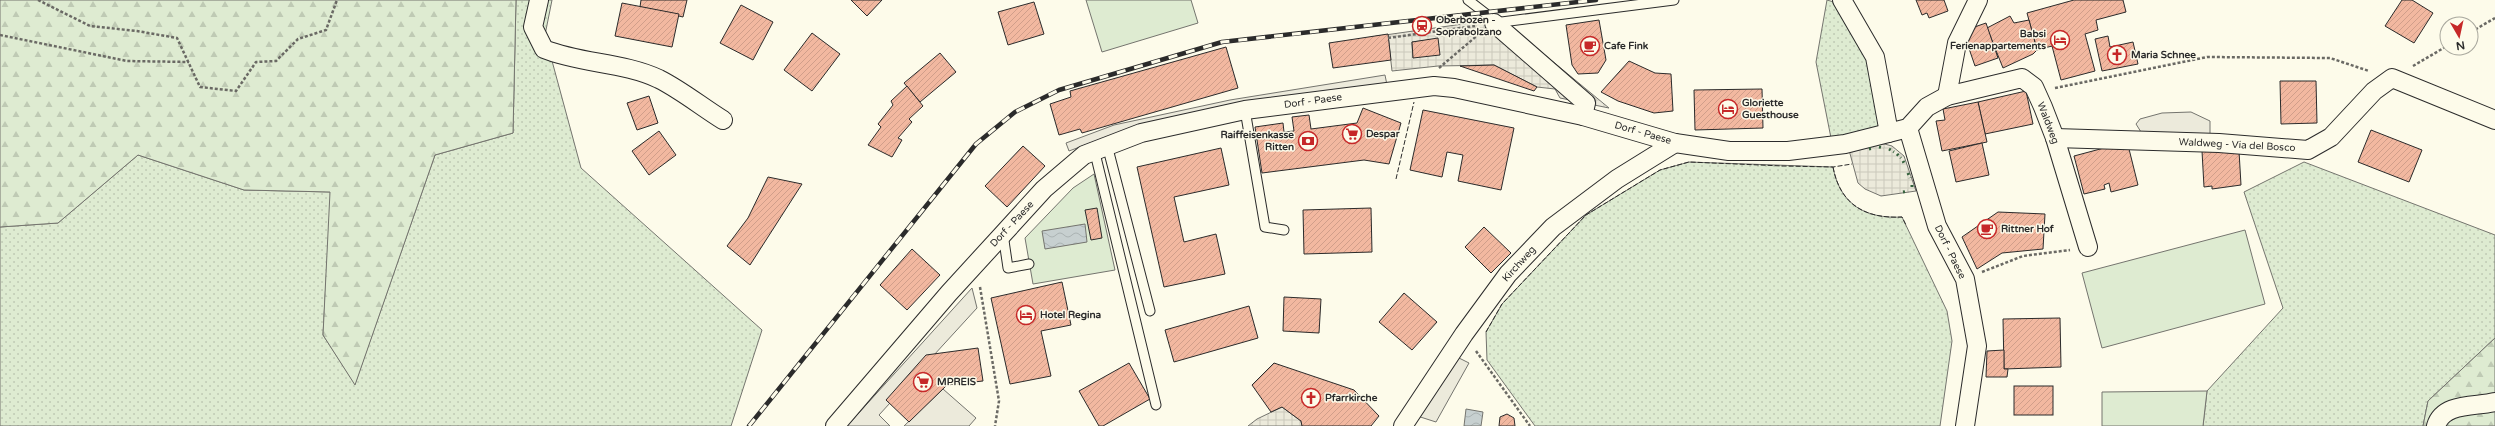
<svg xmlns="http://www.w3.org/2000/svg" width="2495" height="426" viewBox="0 0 2495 426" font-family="'Varela Round',sans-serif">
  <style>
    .grass { fill: url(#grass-dots); stroke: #74746e }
    .forest { fill: url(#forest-firs); stroke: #74746e }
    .garden { fill: #deebd1; stroke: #74746e }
    .parking { fill: #eceadb; stroke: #74746e }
    .plaza { fill: url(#plaza-grid); stroke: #74746e; fill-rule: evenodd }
    .water { fill: url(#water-waves); stroke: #74746e }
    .building { fill: url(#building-hatch); stroke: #2b2b2b }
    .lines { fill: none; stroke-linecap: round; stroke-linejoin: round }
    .lane-casing { stroke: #2b2b2b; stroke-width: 11 }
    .street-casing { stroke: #2b2b2b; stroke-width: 20 }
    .path { stroke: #6a6964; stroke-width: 2.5; stroke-dasharray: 3 2; stroke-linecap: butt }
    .lane { stroke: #fdfbea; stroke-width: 9 }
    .street { stroke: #fdfbea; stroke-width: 18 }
    .rail-casing { stroke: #2b2b2b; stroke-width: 4.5 }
    .rail { stroke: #fdfbea; stroke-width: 3; stroke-dasharray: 9; stroke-linecap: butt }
    .hedge { stroke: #34623c; stroke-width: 3; stroke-dasharray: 2 3; stroke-linecap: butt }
    .fence { stroke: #2b2b2b; stroke-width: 1; stroke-dasharray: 5 2; stroke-linecap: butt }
    .labels { text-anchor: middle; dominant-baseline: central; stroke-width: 3; stroke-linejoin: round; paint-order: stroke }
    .poi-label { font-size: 10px; font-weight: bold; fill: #2b2b2b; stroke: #fdfbea; text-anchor: start }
    .street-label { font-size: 10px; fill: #2b2b2b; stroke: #fdfbea }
  </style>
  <defs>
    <pattern id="grass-dots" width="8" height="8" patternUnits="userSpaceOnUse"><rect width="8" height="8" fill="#deebd1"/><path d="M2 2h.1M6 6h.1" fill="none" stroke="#bfcab4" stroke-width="1.8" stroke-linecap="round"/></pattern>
    <pattern id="forest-firs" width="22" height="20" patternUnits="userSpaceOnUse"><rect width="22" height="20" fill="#deebd1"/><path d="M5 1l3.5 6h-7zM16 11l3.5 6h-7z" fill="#bfcab4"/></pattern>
    <pattern id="plaza-grid" width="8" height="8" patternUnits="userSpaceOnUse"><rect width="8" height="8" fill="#eceadb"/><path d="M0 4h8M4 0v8" fill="none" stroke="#cbc9bc"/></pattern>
    <pattern id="water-waves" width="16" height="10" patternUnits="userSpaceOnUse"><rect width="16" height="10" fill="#c7d0d0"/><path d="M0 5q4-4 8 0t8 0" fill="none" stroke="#abb3b3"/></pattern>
    <pattern id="building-hatch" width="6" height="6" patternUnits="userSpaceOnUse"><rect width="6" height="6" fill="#f2b8a0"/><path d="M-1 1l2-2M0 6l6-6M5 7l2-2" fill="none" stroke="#d09e8a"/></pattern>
  </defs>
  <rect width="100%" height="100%" fill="#fdfbea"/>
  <g class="grass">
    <path d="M516,0H552L545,35L581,168L762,330L731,426H0V227L58,223L138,155L244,190L331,192L323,335L355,384L435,155L513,133Z"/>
    <path d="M1827,0L1837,3L1871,59L1884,128L1831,138L1816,62Z"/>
    <path d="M1689,162L1833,167C1840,205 1866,219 1902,217L1947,311L1952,341L1940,426H1535L1487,360L1486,332L1502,304L1586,215L1660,170Z"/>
    <path d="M2304,162L2495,235V338L2428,401L2423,426H2203L2207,391L2283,308L2244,192Z"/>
  </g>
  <g class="forest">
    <path d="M0,0H516L513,133L435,155L355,385L323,335L330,192L244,190L138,155L58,223L0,227Z"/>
    <path d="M2495,338V426H2423L2428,401Z"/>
  </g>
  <g class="garden">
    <path d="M1086,0H1191L1198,23L1102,52Z"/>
    <path d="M1094,174L1115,270L1033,284L1025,238L1073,188Z"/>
    <path d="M2245,230L2265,304L2102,348L2082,273Z"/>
    <path d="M2207,391L2203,426H2102V392Z"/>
  </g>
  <g class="parking">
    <path d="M1385,75L1387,85L1128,129L1069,151L1066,143L1114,125L1230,100Z"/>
    <path d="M2191,112L2210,121V136L2141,132L2136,124L2140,119L2162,113Z"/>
    <path d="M972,288L977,308L879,415L890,426H847Z"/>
    <path d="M1451,354L1469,363L1436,422L1411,414Z"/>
    <path d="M943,389L976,418L969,426H904Z"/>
  </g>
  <g class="plaza">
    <path d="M1491,20L1511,27L1609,108L1560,98L1555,89L1537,87L1494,65L1438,66L1392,71L1388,35L1371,37ZM1438,39L1413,58L1412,42Z"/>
    <path d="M1881,143L1892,146L1904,156L1916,191L1881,196L1865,189L1858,183L1849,150Z"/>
    <path d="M1282,407L1301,421L1302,426H1248L1257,419Z"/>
  </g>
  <g class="water">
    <path d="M1085,224L1087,242L1045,249L1042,231Z"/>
    <path d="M1466,409L1483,412L1481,426H1464Z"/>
  </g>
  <g class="building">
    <path d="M641,0H687L683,17L640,7Z"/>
    <path d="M851,0H882L867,16Z"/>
    <path d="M1916,0H1944L1948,11L1929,18L1927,13L1922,15Z"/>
    <path d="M2074,0H2123L2126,12L2096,20L2098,30L2085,34L2095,71L2061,80L2052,46L2037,50L2027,13Z"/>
    <path d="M2402,0H2412L2433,13L2414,43L2385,26Z"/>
    <path d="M1034,2L1044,34L1008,45L998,12Z"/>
    <path d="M622,3L679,14L672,47L615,36Z"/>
    <path d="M741,5L773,22L753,60L720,43Z"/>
    <path d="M2010,16L2014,23L2029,20L2037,50L2033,54L2003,68L1987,28Z"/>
    <path d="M1599,20L1606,60L1598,73L1578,74L1572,65L1566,25Z"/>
    <path d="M1986,23L1998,58L1975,66L1963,31Z"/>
    <path d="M812,33L840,54L812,91L784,70Z"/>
    <path d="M1388,34L1391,60L1333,68L1329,43Z"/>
    <path d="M2108,36L2110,47L2133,42L2138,64L2102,71L2095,39Z"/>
    <path d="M1438,38L1440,55L1413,58L1412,42Z"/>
    <path d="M1226,47L1238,88L1082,133L1080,129L1059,135L1050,104L1071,97L1070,91Z"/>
    <path d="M940,53L956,72L920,102L904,83Z"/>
    <path d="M1629,61L1655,73L1671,74L1673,111L1654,113L1618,101L1601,92Z"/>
    <path d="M1494,65L1537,87L1534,91L1460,66Z"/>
    <path d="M2280,81H2316L2317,123L2281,124Z"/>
    <path d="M907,86L923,106L909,119L912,122L898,138L902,140L892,157L868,145L881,127L878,124L893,105L891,101Z"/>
    <path d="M1762,89L1763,128L1695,130L1694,90Z"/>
    <path d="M2026,91L2033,124L1985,134L1978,102Z"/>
    <path d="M649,96L658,123L637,130L627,103Z"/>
    <path d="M1978,102L1987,142L1942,151L1936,121L1945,120L1943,109Z"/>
    <path d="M1363,108L1401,123L1389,164L1364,160L1262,173L1255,127L1283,123L1284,132L1294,131L1292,117L1309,115L1311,129L1357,123Z"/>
    <path d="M1423,110L1514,128L1501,190L1458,181L1463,155L1447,152L1442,177L1410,170Z"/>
    <path d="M2371,130L2422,150L2409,182L2358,162Z"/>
    <path d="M659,131L676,155L649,175L632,151Z"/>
    <path d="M1982,143L1989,175L1956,182L1949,151Z"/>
    <path d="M2119,144L2128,145L2138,185L2111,192L2109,183L2104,185L2105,189L2084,194L2074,156Z"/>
    <path d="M1023,146L1045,166L1007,207L985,186Z"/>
    <path d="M1221,148L1229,185L1174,197L1184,242L1216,234L1225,274L1164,287L1137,167Z"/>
    <path d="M2202,151H2239L2241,185L2212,189V186L2204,187Z"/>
    <path d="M768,177L802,184L750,265L727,246L748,218Z"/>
    <path d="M1097,208L1102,238L1091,240L1085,210Z"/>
    <path d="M1371,208L1372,252L1304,254L1303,210Z"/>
    <path d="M1998,212L2045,214L2043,249L2002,253L1977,269L1962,237Z"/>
    <path d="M1484,227L1511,253L1491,273L1465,247Z"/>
    <path d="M912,249L940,275L907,310L880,285Z"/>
    <path d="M1062,282L1071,325L1041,331L1051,376L1010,384L991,298Z"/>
    <path d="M1404,293L1437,322L1412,350L1379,322Z"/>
    <path d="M1284,297L1321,299L1319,333L1283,331Z"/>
    <path d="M1249,306L1258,338L1174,362L1165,330Z"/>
    <path d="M2060,318L2061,367L2004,369L2003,319Z"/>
    <path d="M978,348L983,381L947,385L909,422L886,400L926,355Z"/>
    <path d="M2004,350V369H2008L2007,377H1986L1987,351Z"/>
    <path d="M1129,363L1150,399L1103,426H1099L1079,391Z"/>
    <path d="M1274,363L1354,390L1379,416L1371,426H1302L1301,421L1282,407L1271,412L1252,385Z"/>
    <rect x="2014" y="386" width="39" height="29"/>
    <path d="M1507,414L1514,418L1515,426H1499L1500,417Z"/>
  </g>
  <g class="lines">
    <defs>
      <g id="lane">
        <path d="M1468,0L1485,13L1494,23L1674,0"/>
        <path d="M1245,110L1265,227L1284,230"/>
        <path d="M1107,145L1150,311"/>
        <path d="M1094,149L1156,405"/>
        <path d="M1003,234L1008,268L1029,264"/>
      </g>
      <g id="street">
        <path d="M539,0L533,27L544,49C581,64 623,62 659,79C681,90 702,107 723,120"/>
        <path d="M1842,0L1875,57L1889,133"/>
        <path d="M1494,23L1586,103L1583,116"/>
        <path d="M1947,96L1957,43L1978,0"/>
        <path d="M1908,128L1937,226L1965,279L1977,346L1965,426"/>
        <path d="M2055,138L2219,143L2308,150L2331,137L2374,91L2392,78L2495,120"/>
        <path d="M835,426L949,293L1003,234L1044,189L1084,155L1141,133L1245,110L1434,86L1454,88L1583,116L1675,143L1729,151H1788L1845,144L1908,128L1927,107L1947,96L2022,78L2034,87L2043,107L2055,138L2088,247"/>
        <path d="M1403,426L1464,334L1508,274L1553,227L1617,179L1675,143"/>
        <path d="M2436,426C2443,402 2476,407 2495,402"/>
      </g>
    </defs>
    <use href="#lane" class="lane-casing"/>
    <use href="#street" class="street-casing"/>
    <g class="path">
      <path d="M38,0L90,26L137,31L177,38L200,87L236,91L256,62L276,61L298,39L326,30L337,0"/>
      <path d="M2471,32L2495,18"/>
      <path d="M0,35L127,61L189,62"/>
      <path d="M1388,38L1475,26"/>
      <path d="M2413,66L2447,46"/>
      <path d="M1439,68L1479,34"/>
      <path d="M2055,88L2207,57L2330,58L2369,71"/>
      <path d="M1982,272L2023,256L2070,250"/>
      <path d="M980,287L999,401L995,426"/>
      <path d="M1476,351L1530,426"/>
    </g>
    <use href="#lane" class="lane"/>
    <use href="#street" class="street"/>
    <defs>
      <path id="rail" d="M749,426L976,144L1015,112L1059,90L1222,42L1596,0"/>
    </defs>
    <use href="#rail" class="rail-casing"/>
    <use href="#rail" class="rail"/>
    <g class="hedge">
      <path d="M1879,147L1884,148"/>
      <path d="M1869,149L1874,148"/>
      <path d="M1889,149L1894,152"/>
      <path d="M1897,154L1901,158"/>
      <path d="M1903,161L1905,165"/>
      <path d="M1908,173L1910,178"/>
      <path d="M1912,185V189"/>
      <path d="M1903,192L1908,191"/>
    </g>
    <g class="fence">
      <path d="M1833,167C1840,205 1866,219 1902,217L1906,225"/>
      <path d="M1396,179L1414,102"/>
      <path d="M1486,332L1502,304L1586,215L1660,170L1689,162L1783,166L1833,167L1852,164"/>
    </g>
  </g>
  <defs>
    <symbol id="station-ring" viewBox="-11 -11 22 22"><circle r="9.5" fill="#fdfbea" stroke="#c62828" stroke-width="1.5"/><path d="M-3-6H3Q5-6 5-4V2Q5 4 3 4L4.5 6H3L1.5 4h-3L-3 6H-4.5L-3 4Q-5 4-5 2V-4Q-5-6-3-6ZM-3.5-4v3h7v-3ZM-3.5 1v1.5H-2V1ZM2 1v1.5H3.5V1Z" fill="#c62828"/></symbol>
    <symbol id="hotel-ring" viewBox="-11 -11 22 22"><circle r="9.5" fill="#fdfbea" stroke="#c62828" stroke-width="1.5"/><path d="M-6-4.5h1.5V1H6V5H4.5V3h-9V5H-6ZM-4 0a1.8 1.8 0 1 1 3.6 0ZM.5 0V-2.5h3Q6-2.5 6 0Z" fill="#c62828"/></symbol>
    <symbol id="cafe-ring" viewBox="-11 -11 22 22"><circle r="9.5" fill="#fdfbea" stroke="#c62828" stroke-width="1.5"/><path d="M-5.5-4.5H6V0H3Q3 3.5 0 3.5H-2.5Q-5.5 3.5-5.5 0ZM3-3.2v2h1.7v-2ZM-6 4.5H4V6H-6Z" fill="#c62828"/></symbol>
    <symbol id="church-ring" viewBox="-11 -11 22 22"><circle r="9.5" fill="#fdfbea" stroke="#c62828" stroke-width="1.5"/><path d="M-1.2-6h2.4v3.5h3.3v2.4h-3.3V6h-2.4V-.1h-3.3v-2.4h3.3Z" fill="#c62828"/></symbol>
    <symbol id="supermarket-ring" viewBox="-11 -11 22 22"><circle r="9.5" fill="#fdfbea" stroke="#c62828" stroke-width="1.5"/><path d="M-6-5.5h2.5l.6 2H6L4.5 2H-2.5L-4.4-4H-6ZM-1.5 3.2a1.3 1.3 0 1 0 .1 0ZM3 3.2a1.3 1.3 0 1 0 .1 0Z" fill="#c62828"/></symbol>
    <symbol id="bank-ring" viewBox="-11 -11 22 22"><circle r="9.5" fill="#fdfbea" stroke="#c62828" stroke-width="1.5"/><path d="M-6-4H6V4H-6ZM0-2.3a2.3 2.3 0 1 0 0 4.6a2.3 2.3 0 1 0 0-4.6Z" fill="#c62828"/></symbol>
  </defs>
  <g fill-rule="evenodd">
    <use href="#station-ring" x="1411" y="15" width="22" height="22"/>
    <use href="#hotel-ring" x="2049" y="29" width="22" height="22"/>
    <use href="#cafe-ring" x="1579" y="35" width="22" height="22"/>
    <use href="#church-ring" x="2106" y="44" width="22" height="22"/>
    <use href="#hotel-ring" x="1717" y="98" width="22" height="22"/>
    <use href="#supermarket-ring" x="1341" y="123" width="22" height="22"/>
    <use href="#bank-ring" x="1297" y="130" width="22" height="22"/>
    <use href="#cafe-ring" x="1976" y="218" width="22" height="22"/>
    <use href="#hotel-ring" x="1015" y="304" width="22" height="22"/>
    <use href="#supermarket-ring" x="912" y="371" width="22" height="22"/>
    <use href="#church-ring" x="1300" y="387" width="22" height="22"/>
  </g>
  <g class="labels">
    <g class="poi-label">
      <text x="1436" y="20">Oberbozen -<tspan x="1436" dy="12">Soprabolzano</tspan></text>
      <text x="2046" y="34" text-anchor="end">Babsi<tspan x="2046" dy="12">Ferienappartements</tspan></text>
      <text x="1604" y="46">Cafe Fink</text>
      <text x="2131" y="55">Maria Schnee</text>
      <text x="1742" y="103">Gloriette<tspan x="1742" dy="12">Guesthouse</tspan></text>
      <text x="1366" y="134">Despar</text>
      <text x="1294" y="135" text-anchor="end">Raiffeisenkasse<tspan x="1294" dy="12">Ritten</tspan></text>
      <text x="2001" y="229">Rittner Hof</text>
      <text x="1040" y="315">Hotel Regina</text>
      <text x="937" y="382">MPREIS</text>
      <text x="1325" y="398">Pfarrkirche</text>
    </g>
    <g class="street-label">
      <text transform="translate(1313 101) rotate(-8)">Dorf - Paese</text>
      <text transform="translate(2048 123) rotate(69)">Waldweg</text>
      <text transform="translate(1643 133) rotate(16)">Dorf - Paese</text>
      <text transform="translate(2237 145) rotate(3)">Waldweg - Via del Bosco</text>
      <text transform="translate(1012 224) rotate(-47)">Dorf - Paese</text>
      <text transform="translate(1950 252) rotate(64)">Dorf - Paese</text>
      <text transform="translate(1519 264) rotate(-48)">Kirchweg</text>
    </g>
  </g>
  <g transform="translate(2459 36) rotate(171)"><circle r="19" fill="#fdfbea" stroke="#a9a89e"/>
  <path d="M0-3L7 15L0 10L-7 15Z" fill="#c62828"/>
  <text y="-6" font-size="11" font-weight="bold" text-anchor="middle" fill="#2b2b2b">N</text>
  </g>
</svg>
